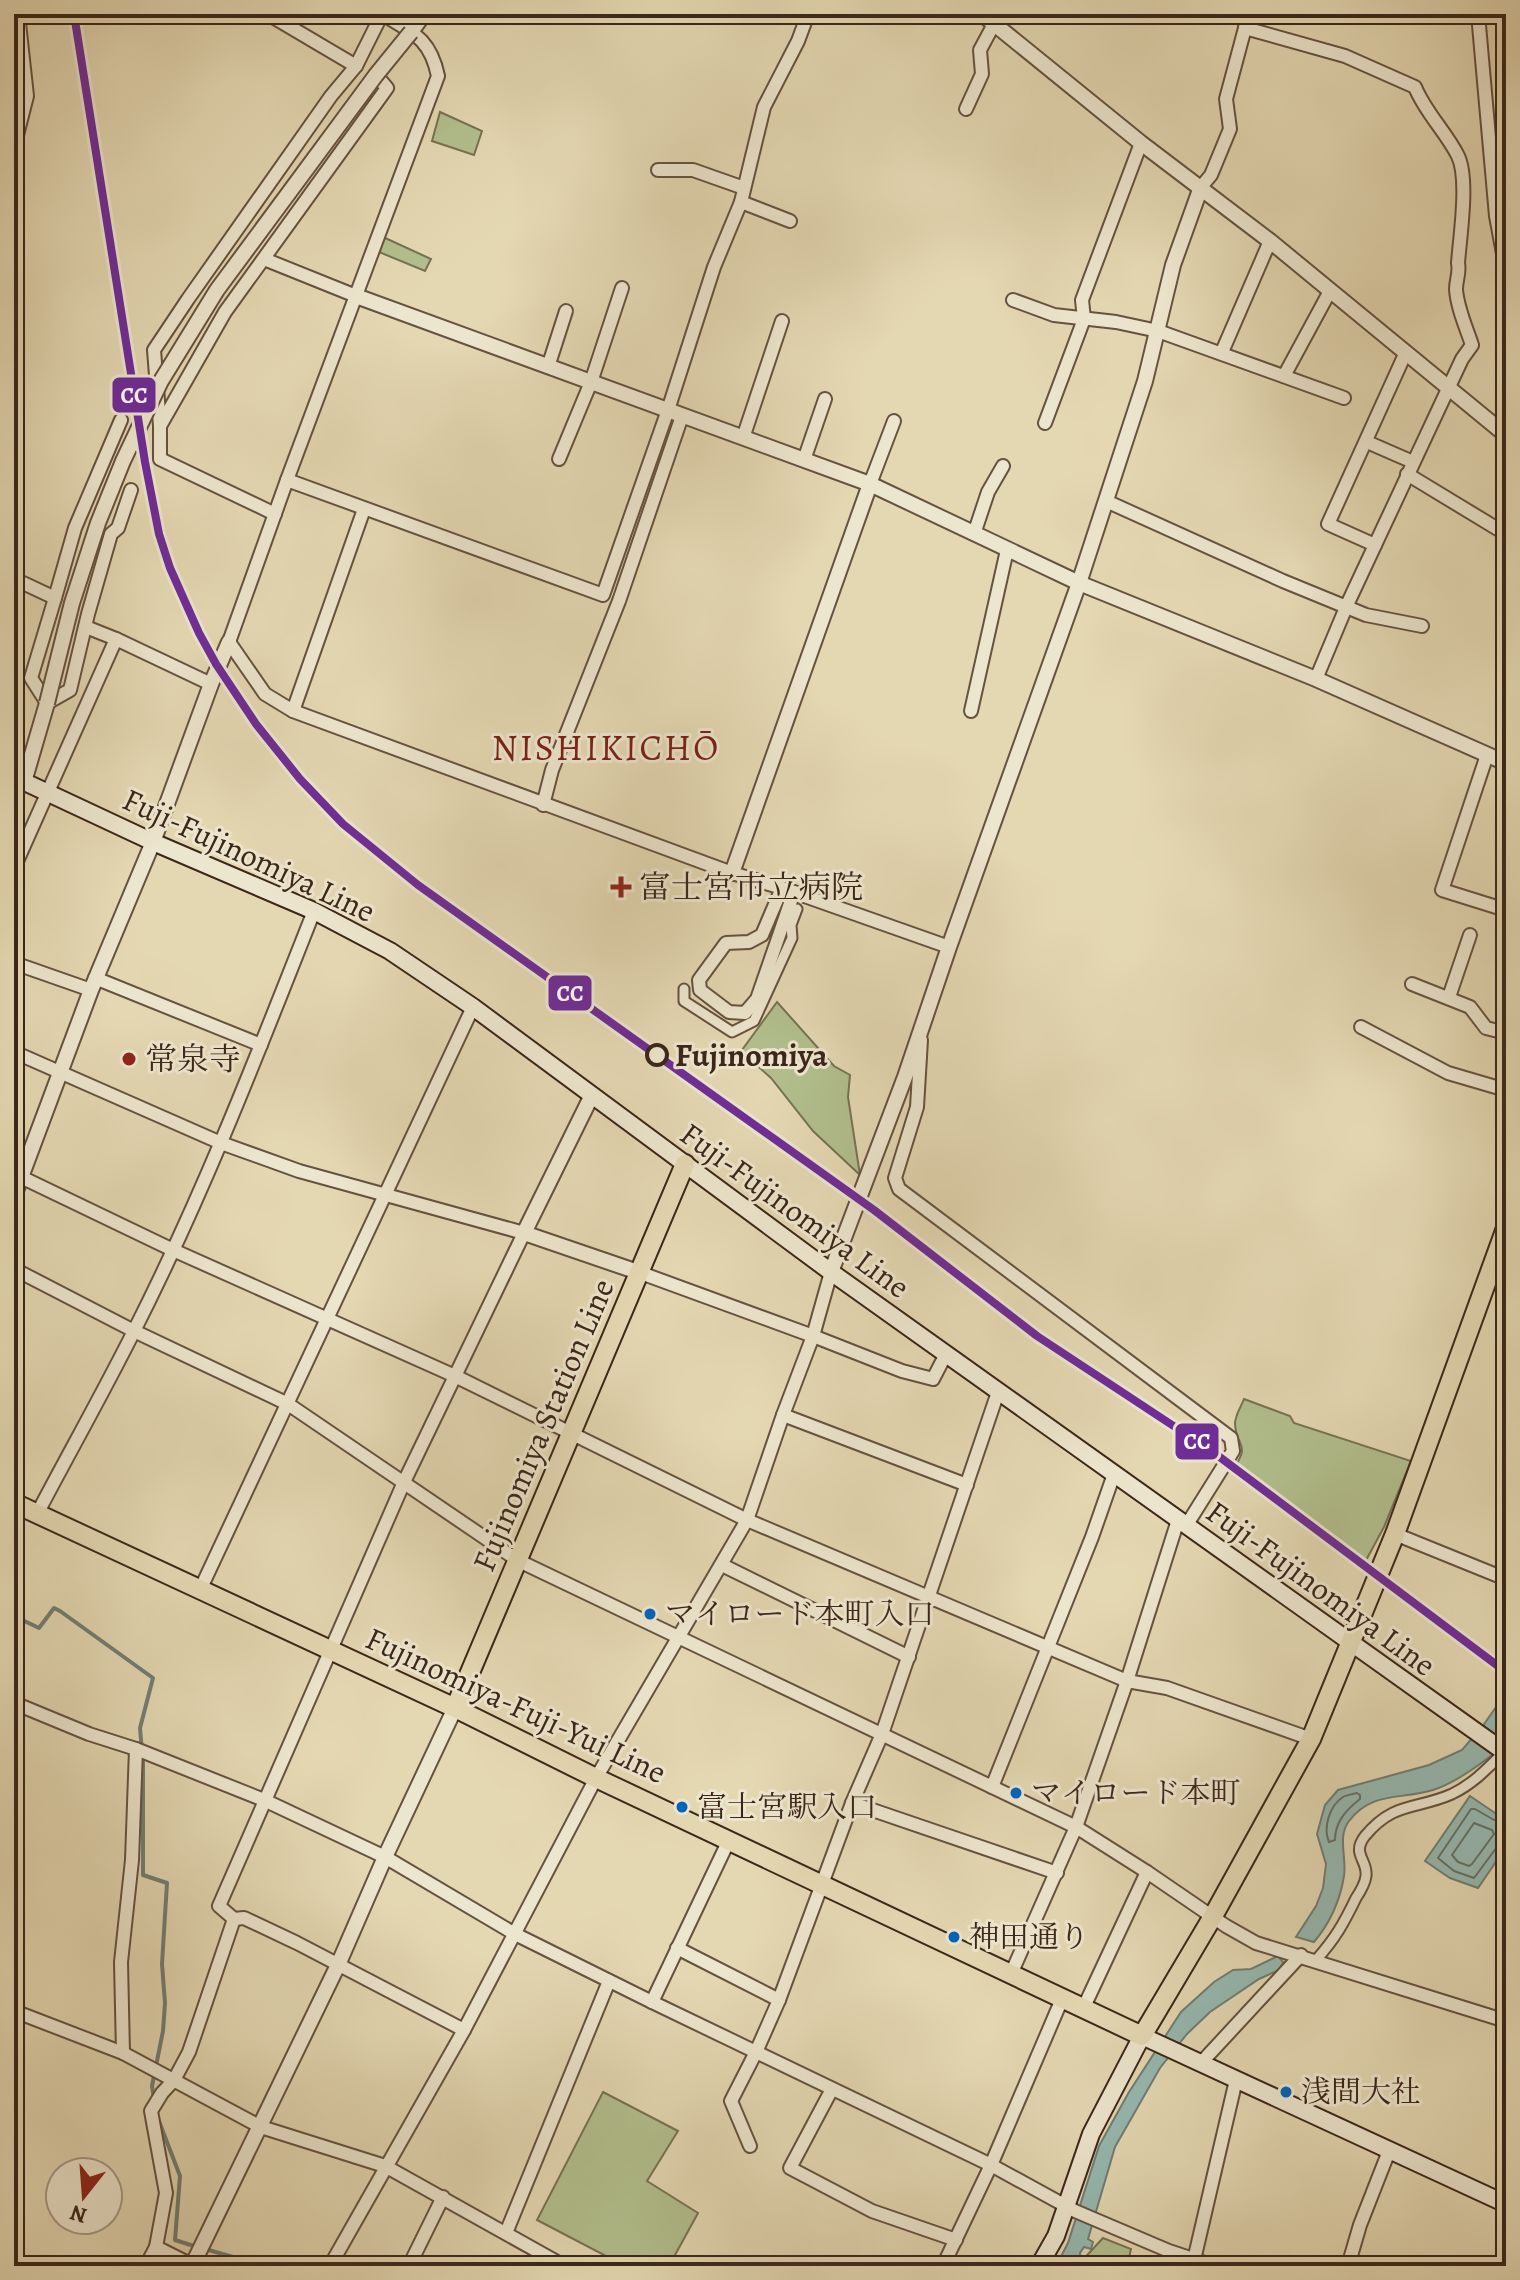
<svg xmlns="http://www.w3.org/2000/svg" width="1520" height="2280" viewBox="0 0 1520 2280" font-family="Alegreya,'Noto Serif JP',serif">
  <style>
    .green { fill: #b2bf8e; stroke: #767254; stroke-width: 2 }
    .water { fill: #96b9b1; stroke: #727e74; stroke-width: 2 }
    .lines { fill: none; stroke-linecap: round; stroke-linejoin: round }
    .shore { stroke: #687065; stroke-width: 2 }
    .stream { stroke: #727e74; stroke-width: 4 }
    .pedestrian-casing { stroke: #655240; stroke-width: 13 }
    .minor-casing { stroke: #655240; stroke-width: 16 }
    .tertiary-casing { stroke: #655240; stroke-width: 18 }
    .secondary-casing { stroke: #3b2619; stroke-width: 20 }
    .primary-casing { stroke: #3b2619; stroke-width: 22 }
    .pedestrian { stroke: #ede6ce; stroke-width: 9 }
    .minor { stroke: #ede6ce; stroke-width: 12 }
    .tertiary { stroke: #ede6ce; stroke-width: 14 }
    .secondary { stroke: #ede6ce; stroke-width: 16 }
    .primary { stroke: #e4d8b3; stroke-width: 18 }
    .tertiary-bridge-casing { stroke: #655240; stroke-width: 18; stroke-linecap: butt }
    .tertiary-bridge { stroke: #ede6ce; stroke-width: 14 }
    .rail-1-casing { stroke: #ede6ce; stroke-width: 14 }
    .rail-1 { stroke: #6f2d98; stroke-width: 8 }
    .poi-dot { fill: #8f2418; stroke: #ede6ce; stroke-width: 3 }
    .stop-dot { fill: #ede6ce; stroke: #3b2619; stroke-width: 4 }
    .bus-dot { fill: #0065bd; stroke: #ede6ce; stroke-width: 3 }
    .labels { text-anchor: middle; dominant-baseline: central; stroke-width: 6; stroke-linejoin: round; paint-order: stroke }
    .bus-label { font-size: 30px; fill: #3b2619; stroke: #ede6ce; text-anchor: start }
    .street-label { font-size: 32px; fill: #3b2619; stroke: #ede6ce }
    .poi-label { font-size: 32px; fill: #3b2619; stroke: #ede6ce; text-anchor: start }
    .stop-label { font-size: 32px; font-weight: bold; fill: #3b2619; stroke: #ede6ce; text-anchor: start }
    .quarter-label { font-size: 36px; letter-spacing: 2px; fill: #7a1f14; stroke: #ede6ce }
    .line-badge { stroke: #ede6ce; stroke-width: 3 }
    .badge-label { font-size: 22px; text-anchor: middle; font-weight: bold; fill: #fff }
  </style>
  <rect width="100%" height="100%" fill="#e4d8b3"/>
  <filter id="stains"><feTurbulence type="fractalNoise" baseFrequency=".0025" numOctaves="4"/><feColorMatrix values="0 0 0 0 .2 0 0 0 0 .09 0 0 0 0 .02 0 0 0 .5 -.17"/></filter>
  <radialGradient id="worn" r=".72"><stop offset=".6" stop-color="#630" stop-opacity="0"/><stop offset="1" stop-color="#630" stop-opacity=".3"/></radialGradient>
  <g class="green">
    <path d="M440,112L482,131L474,155L432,141Z"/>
    <path d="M383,237L431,259L425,271L379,252Z"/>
    <path d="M777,1002L834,1066L850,1075L848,1097L860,1175L813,1131L771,1078L753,1062L742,1050Z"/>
    <path d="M1244,1399L1290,1416L1294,1423L1411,1461L1384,1527L1364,1564L1234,1468C1251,1443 1236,1447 1235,1424C1235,1415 1241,1407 1244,1399Z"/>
    <path d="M603,2092L678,2131L647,2181L698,2213L669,2266H625L537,2220Z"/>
    <path d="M1103,2238L1131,2249L1127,2266H1077Z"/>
  </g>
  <g class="water">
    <path d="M1506,1693V1744C1486,1760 1458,1782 1433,1790C1400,1800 1372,1791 1349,1821C1337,1837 1347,1858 1344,1876C1340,1901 1330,1923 1314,1942L1296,1937L1316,1906L1323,1888L1326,1864L1317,1834L1325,1805L1338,1790L1429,1765L1462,1750L1482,1727Z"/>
    <path d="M1470,1796L1495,1813L1506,1798V1847L1478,1888L1450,1878L1425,1861Z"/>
    <path d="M1278,1956L1283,1962L1281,1969L1259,1979L1210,2012L1187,2034L1160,2068L1115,2147L1088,2239L1093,2242L1091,2249L1084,2247L1080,2253L1081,2266H1056L1068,2243L1099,2146L1129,2092L1181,2012L1214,1982L1233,1970L1251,1969Z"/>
  </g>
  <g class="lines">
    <g class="shore">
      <path d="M1357,1793L1360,1795V1799C1346,1810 1335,1822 1335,1840L1329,1842C1323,1828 1329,1806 1343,1797C1344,1796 1356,1793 1357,1793Z"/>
      <path d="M1506,1812L1501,1819L1494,1820L1475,1809H1471L1438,1858L1454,1871L1474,1878L1497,1847L1506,1844"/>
      <path d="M1474,1823L1492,1830L1494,1834L1472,1864L1469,1866L1458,1862L1452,1855Z"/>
    </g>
    <g class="stream">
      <path d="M14,1616L39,1628L54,1608L60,1611L153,1678L140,1728L143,1763V1875L167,1883L162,1964L165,2003L163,2031L152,2086L154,2099"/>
      <path d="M157,2116L180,2176L175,2240L197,2247"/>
      <path d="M205,2249L233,2257L247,2266"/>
      <path d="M1141,2266L1143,2260"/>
    </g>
    <defs>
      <g id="pedestrian">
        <path d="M684,989V1001L732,1032L754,1021L792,938L791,925L797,909"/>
        <path d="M1316,1960C1335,1939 1344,1923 1356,1898C1360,1892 1365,1884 1366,1876C1368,1860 1351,1854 1365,1836C1394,1801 1416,1810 1452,1794C1473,1784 1488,1768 1504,1752"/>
      </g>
      <g id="minor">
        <path d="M268,14L356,66"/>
        <path d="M1478,14L1496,216L1506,270"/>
        <path d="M1245,28L1345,56L1415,87C1425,112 1446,132 1458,156C1469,179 1460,236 1458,263C1460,273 1456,280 1456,289C1457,307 1466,327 1472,345L1462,359L1347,605L1316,679"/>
        <path d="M966,109L982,74L980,50L994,24"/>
        <path d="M14,147L27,96L18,14"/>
        <path d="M658,170H693L744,188"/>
        <path d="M1201,187L1211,175L1230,129L1226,99L1245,28L1252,14"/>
        <path d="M741,202L790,221"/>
        <path d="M264,259L356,296"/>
        <path d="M1013,300L1054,315L1116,322L1158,331L1344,398"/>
        <path d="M1222,352L1270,241"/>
        <path d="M548,367L566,311"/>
        <path d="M1284,376L1330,291"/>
        <path d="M1045,423L1084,319L1082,300L1141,143"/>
        <path d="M160,426L154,350L188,299L331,96L356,66L382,14C413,33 430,38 438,76L287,480L229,642L265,694L293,711L732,873L782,888L949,947"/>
        <path d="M743,438L782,321"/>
        <path d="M1367,442L1413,462"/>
        <path d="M559,459L591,382L622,288"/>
        <path d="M804,460L825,399"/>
        <path d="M1407,474L1506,534"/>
        <path d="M287,480L603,595L668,410L714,267L741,202L764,107L798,41L808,14"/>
        <path d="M870,484L894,421"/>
        <path d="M1106,501L1283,581L1366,615L1422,626"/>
        <path d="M275,514L160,459V426L225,312L387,88L376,75"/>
        <path d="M974,534L988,492L1003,466"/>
        <path d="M1375,545L1328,524L1406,352"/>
        <path d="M14,583H23L55,598L31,678L47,703L70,690L88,614L111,534L118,528L131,490"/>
        <path d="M55,598L75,528L121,420"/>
        <path d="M86,627L116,639L211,684"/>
        <path d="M293,711L364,509"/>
        <path d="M971,711L1007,550"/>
        <path d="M1487,755L1442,890L1506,910"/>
        <path d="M543,805L552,770L619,601L682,416"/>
        <path d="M14,868L116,639"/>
        <path d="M782,888L762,935L749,942L726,943L699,980L700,990L729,1012L745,1013L757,999L794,892"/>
        <path d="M14,963L91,990"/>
        <path d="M95,978L261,1045"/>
        <path d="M1412,984L1470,1007L1486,1028L1506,1033"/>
        <path d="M1449,997L1470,935"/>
        <path d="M1361,1027L1448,1073L1506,1090"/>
        <path d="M921,1040L917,1107L895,1178L899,1189L1231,1438L1233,1451L1186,1526"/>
        <path d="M14,1052L221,1143L299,1171L524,1233L404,1482L219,1906L234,1919L189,2052L174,2080L162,2093L151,2111L166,2193L156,2247L146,2266"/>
        <path d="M21,1177L173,1250L455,1376L747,1520L1127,1681L1167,1688L1311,1739"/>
        <path d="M14,1269L134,1331L288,1404L519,1561L1076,1827L1147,1872L1226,1926L1256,1943L1506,2021"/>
        <path d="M641,1273L813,1336L902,1371L933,1379L946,1354"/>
        <path d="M783,1415L967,1485"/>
        <path d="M37,1514C69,1453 103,1393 134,1331C203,1195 258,1053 314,911"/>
        <path d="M1395,1534L1506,1579"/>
        <path d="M722,1565L909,1657"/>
        <path d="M200,1590L473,1007"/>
        <path d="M14,1703L89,1734L136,1749L264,1800L385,1857L515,1934L652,2002L991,2165L1075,2211L1169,2251L1214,2266"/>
        <path d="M992,1787L1092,1537L1114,1474"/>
        <path d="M852,1803L1057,1873"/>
        <path d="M234,1919L244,1918L297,1943L464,2030"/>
        <path d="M677,1948L779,2000"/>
        <path d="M1011,1974L1076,1827L1127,1681L1178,1520"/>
        <path d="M652,2002L729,1840"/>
        <path d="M1083,2009L1147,1872"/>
        <path d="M14,2011L123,2053L261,2127L385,2166L564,2266"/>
        <path d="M123,2053L121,1962L132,1860L136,1749"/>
        <path d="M1200,2064L1301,1955"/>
        <path d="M832,2089L790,2168L872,2211L956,2240"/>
        <path d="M750,2146L731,2101L756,2052L779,2000L852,1803L882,1734L998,1392"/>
        <path d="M506,2233L609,1981"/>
        <path d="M156,2247L194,2266"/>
        <path d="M1194,2260L1236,2080"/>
        <path d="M330,2266L464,2030L596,1778L747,1520L783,1415L813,1336L831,1272"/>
        <path d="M409,2266L443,2197"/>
        <path d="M943,2266L991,2165L1062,1999"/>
        <path d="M1348,2266L1360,2225L1389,2151"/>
      </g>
      <g id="tertiary">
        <path d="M982,14L1141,143L1270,241L1506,435"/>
        <path d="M411,32L424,14"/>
        <path d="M356,296L870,484L1079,583L1316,679L1506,763"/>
        <path d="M24,782L47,703"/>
        <path d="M732,873L870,484"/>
        <path d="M592,1095L524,1233L641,1273"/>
        <path d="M14,1196L91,990L153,842L211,684L229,642"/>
        <path d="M831,1272L905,1077L949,947L1079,583L1145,381L1173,265L1201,187"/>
        <path d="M192,2266L338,1965L385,1857L455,1708"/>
      </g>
      <g id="secondary">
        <path d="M14,777L153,842L314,911L390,951L473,1007L831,1272L1506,1753"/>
        <path d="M1039,2266L1056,2236L1091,2134L1142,2036L1506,2204"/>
      </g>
      <g id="primary">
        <path d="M14,1503L455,1708L596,1778L1142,2036L1212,1918L1311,1739L1395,1534L1506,1228"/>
        <path d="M455,1708L685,1164"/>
      </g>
    </defs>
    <use href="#pedestrian" class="pedestrian-casing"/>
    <use href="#minor" class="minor-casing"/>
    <use href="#tertiary" class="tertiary-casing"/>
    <use href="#secondary" class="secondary-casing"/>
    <use href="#primary" class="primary-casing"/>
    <use href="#pedestrian" class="pedestrian"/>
    <use href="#minor" class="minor"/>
    <use href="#tertiary" class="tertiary"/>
    <use href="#secondary" class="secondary"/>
    <use href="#primary" class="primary"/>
    <defs>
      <path id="tertiary-bridge" d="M47,703L72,603L98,523L123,461L161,381L217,290L376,75L411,32"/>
    </defs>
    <use href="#tertiary-bridge" class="tertiary-bridge-casing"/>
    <use href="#tertiary-bridge" class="tertiary-bridge"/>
    <defs>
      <path id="rail-1" d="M74,14L145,462L159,534L170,568L199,633L216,664L256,724L300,779L343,824L418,885L874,1210L1037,1336L1213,1452L1506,1672"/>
    </defs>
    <use href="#rail-1" class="rail-1-casing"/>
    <use href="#rail-1" class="rail-1"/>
  </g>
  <g class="poi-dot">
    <path d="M617 875h8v8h8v8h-8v8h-8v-8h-8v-8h8z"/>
    <circle cx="129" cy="1059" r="8"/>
  </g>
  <circle class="stop-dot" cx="657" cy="1055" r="10"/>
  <g class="bus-dot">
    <circle cx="650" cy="1614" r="7"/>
    <circle cx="1016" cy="1793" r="7"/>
    <circle cx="682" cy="1807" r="7"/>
    <circle cx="954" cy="1937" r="7"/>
    <circle cx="1286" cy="2092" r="7"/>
  </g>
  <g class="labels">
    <g class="bus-label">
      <text x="665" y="1614">マイロード本町入口</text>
      <text x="1031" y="1793">マイロード本町</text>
      <text x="697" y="1807">富士宮駅入口</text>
      <text x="969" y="1937">神田通り</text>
      <text x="1301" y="2092">浅間大社</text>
    </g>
    <g class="street-label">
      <text transform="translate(249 855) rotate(25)">Fuji-Fujinomiya Line</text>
      <text transform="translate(795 1210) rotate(36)">Fuji-Fujinomiya Line</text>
      <text transform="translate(543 1425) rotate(-67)">Fujinomiya Station Line</text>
      <text transform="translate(1321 1588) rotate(36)">Fuji-Fujinomiya Line</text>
      <text transform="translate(516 1705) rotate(25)">Fujinomiya-Fuji-Yui Line</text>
    </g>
    <g class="poi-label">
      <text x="639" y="887">富士宮市立病院</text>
      <text x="145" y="1059">常泉寺</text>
    </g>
    <g class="stop-label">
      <text x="675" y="1055">Fujinomiya</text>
    </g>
    <g class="quarter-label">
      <text x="606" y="747">NISHIKICHŌ</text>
    </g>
  </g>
  <g class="line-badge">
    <rect x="111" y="376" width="46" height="38" rx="8" fill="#6f2d98"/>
    <rect x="547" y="974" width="46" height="38" rx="8" fill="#6f2d98"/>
    <rect x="1174" y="1422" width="46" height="39" rx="8" fill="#6f2d98"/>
  </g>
  <g class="badge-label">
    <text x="134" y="403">CC</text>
    <text x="570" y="1001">CC</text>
    <text x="1197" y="1449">CC</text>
  </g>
  <rect width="1520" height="2280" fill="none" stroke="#e4d8b3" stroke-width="48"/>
  <rect x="16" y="16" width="1488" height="2248" fill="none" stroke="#3b2619" stroke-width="4"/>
  <rect x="24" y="24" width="1472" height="2232" fill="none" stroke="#3b2619" stroke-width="2"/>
  <g transform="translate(84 2196) rotate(197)"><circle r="38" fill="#ede6ce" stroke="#a69986" stroke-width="2"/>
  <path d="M0-6L14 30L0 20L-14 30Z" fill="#8f2418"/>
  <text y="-12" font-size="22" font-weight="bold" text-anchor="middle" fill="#3b2619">N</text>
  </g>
  <rect width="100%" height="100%" filter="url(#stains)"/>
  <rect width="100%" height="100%" fill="url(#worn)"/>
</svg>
